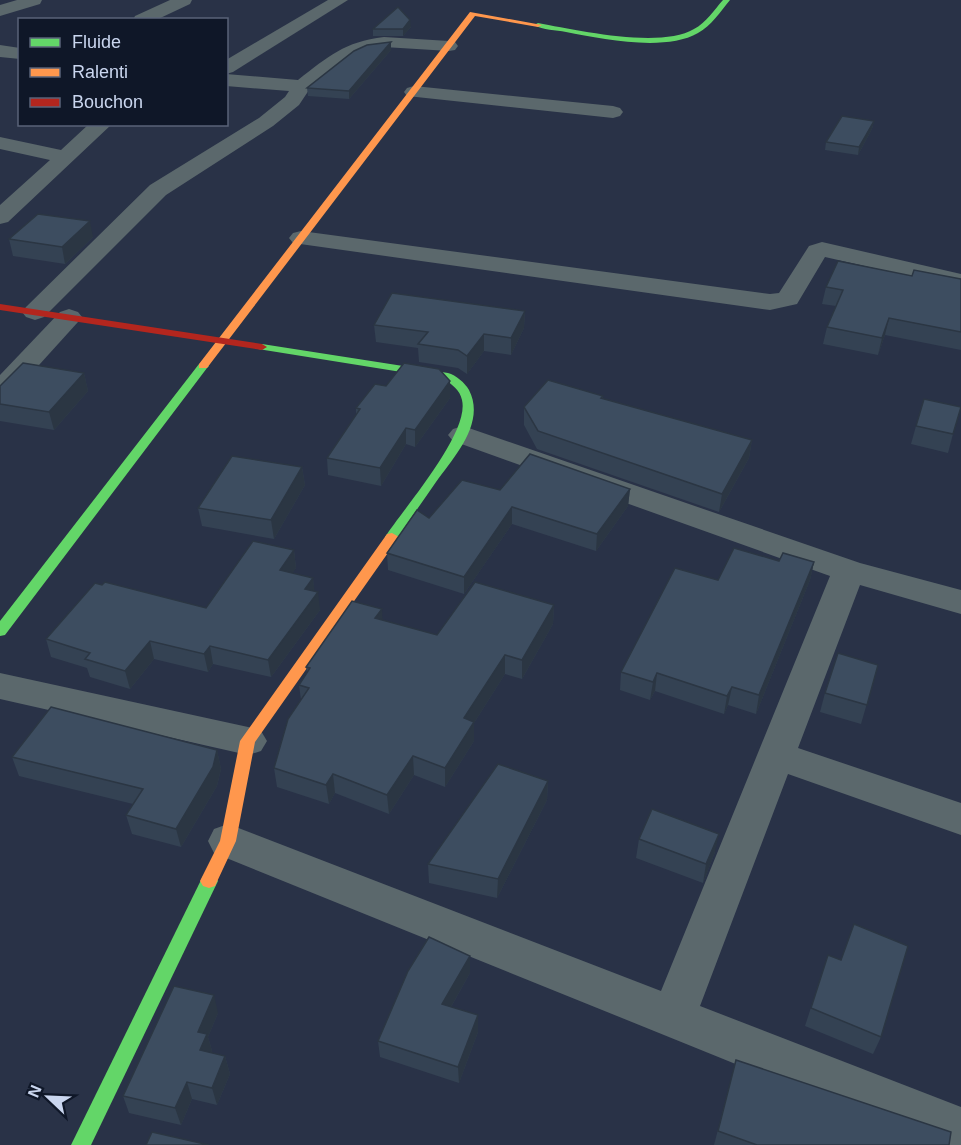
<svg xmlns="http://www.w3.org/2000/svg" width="961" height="1145" viewBox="0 0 961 1145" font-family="Arial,sans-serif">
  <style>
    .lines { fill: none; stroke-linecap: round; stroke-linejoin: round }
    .street { fill: #5b686c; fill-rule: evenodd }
    .fast { fill: #63d668; fill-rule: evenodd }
    .slow { fill: #ff974d; fill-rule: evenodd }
    .jam { fill: #b3261e; fill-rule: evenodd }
    .wall { fill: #344253 }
    .shaded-wall { fill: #2b3643 }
    .building { fill: #3d4d60; stroke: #2b3643; stroke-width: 1.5 }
  </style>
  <rect width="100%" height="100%" fill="#293247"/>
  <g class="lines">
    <g class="street">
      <path d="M17,0H42L40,4L0,16V5Z"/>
      <path d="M170,0H192L190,4L156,20H133L135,16Z"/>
      <path d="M328,0H348L233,72L226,74V60Z"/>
      <path d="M384,37L449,41L455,42L458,46L455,50L449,51L384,47L367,50L353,56L309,90L299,105L273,126L166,195L44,317L35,320L26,317L22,312L26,307L150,185L259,118L285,97L289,91L226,86V74L298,80C329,56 344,42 384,37Z"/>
      <path d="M0,45L20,48V59L0,57Z"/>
      <path d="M414,86L613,106L620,108L623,112L620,116L613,118L407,96L404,92L407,88Z"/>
      <path d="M89,124H112L8,222L0,224V205L50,160L0,149V137L61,150Z"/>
      <path d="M301,231L770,294L779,293L809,246L822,242L961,274V288L825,257L797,304L770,310L293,243L289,238L293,233Z"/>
      <path d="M69,309L78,312L82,317L78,322L10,397L0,399V375L60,312Z"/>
      <path d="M463,426L860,563L961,590V614L860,585L798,748L961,803V835L788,774L700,1006L961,1107V1145H936L214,853L208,841L214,829L228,824L661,991L830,576L453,441L448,435L453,429Z"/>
      <path d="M0,673L248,727L261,731L267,741L261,751L248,755L0,699Z"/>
    </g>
    <g class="fast">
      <path d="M723,0H730C721,11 711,26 698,33C665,52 602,39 566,32C556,30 543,30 534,25L538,23C576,30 660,49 694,29C706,23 714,10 723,0Z"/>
      <path d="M262,344L448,373C456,375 465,383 469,390C486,423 454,457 436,482C423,501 409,520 397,540H387L385,537C404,508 470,433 462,400C460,390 452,385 445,379L258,349L257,347Z"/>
      <path d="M203,363L209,366L207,368L5,635L0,636V621L199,364Z"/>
      <path d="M209,874L215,876L218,881L91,1145H71L203,876Z"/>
    </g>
    <g class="slow">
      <path d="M470,12L542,25L538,27L475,16L207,368H199V364Z"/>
      <path d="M392,533L399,537L397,540L255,742L236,841L215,886L209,888L203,886L200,881L220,841L240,741L387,534Z"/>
    </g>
    <path class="jam" d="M0,304L262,344L267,347L262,350L0,310Z"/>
  </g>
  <g class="wall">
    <path d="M411,27L403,36H373V29Z"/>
    <path d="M391,50L349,99L308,96L307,88Z"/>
    <path d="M874,121L872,129L858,155L825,150L826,142Z"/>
    <path d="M93,237L65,264L13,256L9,239Z"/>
    <path d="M912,276L961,279V350L885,335L878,355L823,344L827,327L836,306L822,304L826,287Z"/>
    <path d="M525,311L524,328L511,355L484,351L467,374L458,368L419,362L418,348L376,342L374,325Z"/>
    <path d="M84,373L88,391L54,430L0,421V386Z"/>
    <path d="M603,396V399L752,440L749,458L719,512L537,449L524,425V407Z"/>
    <path d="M450,398L415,447L406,444L381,486L328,475L327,458L356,415V408Z"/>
    <path d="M916,426L953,434L948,453L911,444Z"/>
    <path d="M302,467L305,485L274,539L202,526L198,508Z"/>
    <path d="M630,489L628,506L596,551L512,524L464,594L388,570L387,553L429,518L500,490Z"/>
    <path d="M294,550L296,568L292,573L313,578L314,591L320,610L271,677L213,664L208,672L154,659L130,689L90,677L87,668L51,657L46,639L206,608Z"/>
    <path d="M779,561L814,562L810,580L756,714L728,705L724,714L655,691L650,700L620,690L621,672L718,580Z"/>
    <path d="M554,605L553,624L522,679L505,674L474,723V741L445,787L414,775L389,814L335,793L329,804L277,787L274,768L301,700L299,685L307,673L306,667L382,609V620L437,635Z"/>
    <path d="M878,665L861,724L820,712L825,693Z"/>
    <path d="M217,750L221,769L217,786L181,847L132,834L126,815L133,804L19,776L12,757Z"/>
    <path d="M548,781L547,800L497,898L429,883L428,864Z"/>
    <path d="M639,839L715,852L703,883L636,858Z"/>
    <path d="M828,955L881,1037L873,1054L805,1026Z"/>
    <path d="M470,973L451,1007L478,1032L459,1083L380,1057L378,1041Z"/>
    <path d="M218,1013L208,1037L212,1051L211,1053L225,1056L230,1074L217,1105L192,1099L181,1125L129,1113L123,1096Z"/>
    <path d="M736,1060L949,1145H714Z"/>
  </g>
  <g class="shaded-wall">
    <path d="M410,20L411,27L403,36V29Z"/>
    <path d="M391,42V50L349,99V91Z"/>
    <path d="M874,121L872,129L858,155L859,147Z"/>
    <path d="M90,221L93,237L65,264L62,247Z"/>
    <path d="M525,311L524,328L511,355V338Z"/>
    <path d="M889,318L885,335L878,355L882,338Z"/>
    <path d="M484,334V351L467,374V356Z"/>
    <path d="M84,373L88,391L54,430L49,412Z"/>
    <path d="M450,381V398L415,447V430Z"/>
    <path d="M406,428V444L381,486L380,468Z"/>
    <path d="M752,440L749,458L719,512L722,494Z"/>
    <path d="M302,467L305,485L274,539L271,520Z"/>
    <path d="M630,489L628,506L596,551L597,534Z"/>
    <path d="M512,507V524L464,594V577Z"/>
    <path d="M294,550L296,568L283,587L280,570Z"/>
    <path d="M814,562L810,580L756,714L759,695Z"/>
    <path d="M313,578L315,596L318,592L320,610L271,677L268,660L305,589Z"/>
    <path d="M554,605L553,624L522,679V660Z"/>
    <path d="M382,609L383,628L375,618Z"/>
    <path d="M150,641L154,659L130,689L125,671Z"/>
    <path d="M210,646L213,664L208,672L204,654Z"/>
    <path d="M505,655V674L474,723V741L445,787V768L464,718Z"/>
    <path d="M657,673L655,691L650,700L653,682Z"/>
    <path d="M732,687L728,705L724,714L727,696Z"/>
    <path d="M217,750L221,769L217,786L181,847L176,829Z"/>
    <path d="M413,756L414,775L389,814L387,795Z"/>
    <path d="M333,774L335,793L329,804L326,785Z"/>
    <path d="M548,781L547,800L497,898L498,879Z"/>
    <path d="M719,834L715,852L703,883L706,864Z"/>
    <path d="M470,956V973L443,1021L442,1004Z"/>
    <path d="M214,995L218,1013L208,1037L212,1051L205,1068L200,1050L198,1032Z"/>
    <path d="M478,1015V1032L459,1083L458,1067Z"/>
    <path d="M225,1056L230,1074L217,1105L212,1088Z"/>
    <path d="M187,1082L192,1099L181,1125L175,1108Z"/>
  </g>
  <g class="building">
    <path d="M398,7L410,20L403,29H373Z"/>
    <path d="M391,42L349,91L307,88L354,51L367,45Z"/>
    <path d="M842,116L874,121L859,147L826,142Z"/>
    <path d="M38,214L90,221L62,247L9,239Z"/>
    <path d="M838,261L912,276L914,270L961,279V332L889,318L882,338L827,327L843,290L826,287Z"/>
    <path d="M392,293L525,311L511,338L484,334L467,356L458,350L418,344L428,332L374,325Z"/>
    <path d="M23,363L84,373L49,412L0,404V386Z"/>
    <path d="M404,363L439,369L450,381L415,430L406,428L380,468L327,458L360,409L356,408L375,384L386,386Z"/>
    <path d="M548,380L603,396L601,398L752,440L722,494L538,431L524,407Z"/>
    <path d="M924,399L961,407L953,434L916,426Z"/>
    <path d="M530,454L630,489L597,534L512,507L464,577L387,553L417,510L429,518L462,480L500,490Z"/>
    <path d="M232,456L302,467L271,520L198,508Z"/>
    <path d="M253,541L294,550L280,570L313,578L305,589L318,592L268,660L210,646L204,654L150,641L125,671L85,659L90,653L46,639L95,583L102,585L105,582L206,608Z"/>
    <path d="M734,548L779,561L783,553L814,562L759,695L732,687L727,696L657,673L653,682L621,672L675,568L718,580Z"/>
    <path d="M475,582L554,605L522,660L505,655L464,718L474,722L445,768L413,756L387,795L333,774L326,785L274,768L288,719L309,688L299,685L310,668L306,667L352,601L382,609L375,618L437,635Z"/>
    <path d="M838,653L878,665L867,705L825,693Z"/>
    <path d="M51,707L217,750L213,767L176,829L126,815L143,789L12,757Z"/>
    <path d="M498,764L548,781L498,879L428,864Z"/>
    <path d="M652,809L719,834L706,864L639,839Z"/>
    <path d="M854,924L908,946L881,1037L811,1008L828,955L841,960Z"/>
    <path d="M429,937L470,956L442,1004L478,1015L458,1067L378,1041L408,971Z"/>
    <path d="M174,986L214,995L198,1032L207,1034L200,1050L225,1056L212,1088L187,1082L175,1108L123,1096Z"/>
    <path d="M736,1060L951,1132L949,1145H757L718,1131Z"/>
    <path d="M152,1132L209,1145H146Z"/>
  </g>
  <rect x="18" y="18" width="210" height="108" fill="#0f1728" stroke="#5a6378" stroke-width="1.5"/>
  <rect x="30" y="38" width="30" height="9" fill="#63d668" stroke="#5a6378" stroke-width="1.5"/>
  <text x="72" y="48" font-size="18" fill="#cad6ef">Fluide</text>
  <rect x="30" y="68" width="30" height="9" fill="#ff974d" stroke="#5a6378" stroke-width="1.5"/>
  <text x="72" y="78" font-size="18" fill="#cad6ef">Ralenti</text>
  <rect x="30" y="98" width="30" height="9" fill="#b3261e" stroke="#5a6378" stroke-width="1.5"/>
  <text x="72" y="108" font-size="18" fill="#cad6ef">Bouchon</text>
  <g transform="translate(48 1097) rotate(293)" stroke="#0f1728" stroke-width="4.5" paint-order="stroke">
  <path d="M0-4.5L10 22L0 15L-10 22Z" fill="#cad6ef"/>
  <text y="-9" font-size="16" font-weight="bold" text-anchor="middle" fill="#cad6ef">N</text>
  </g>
</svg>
